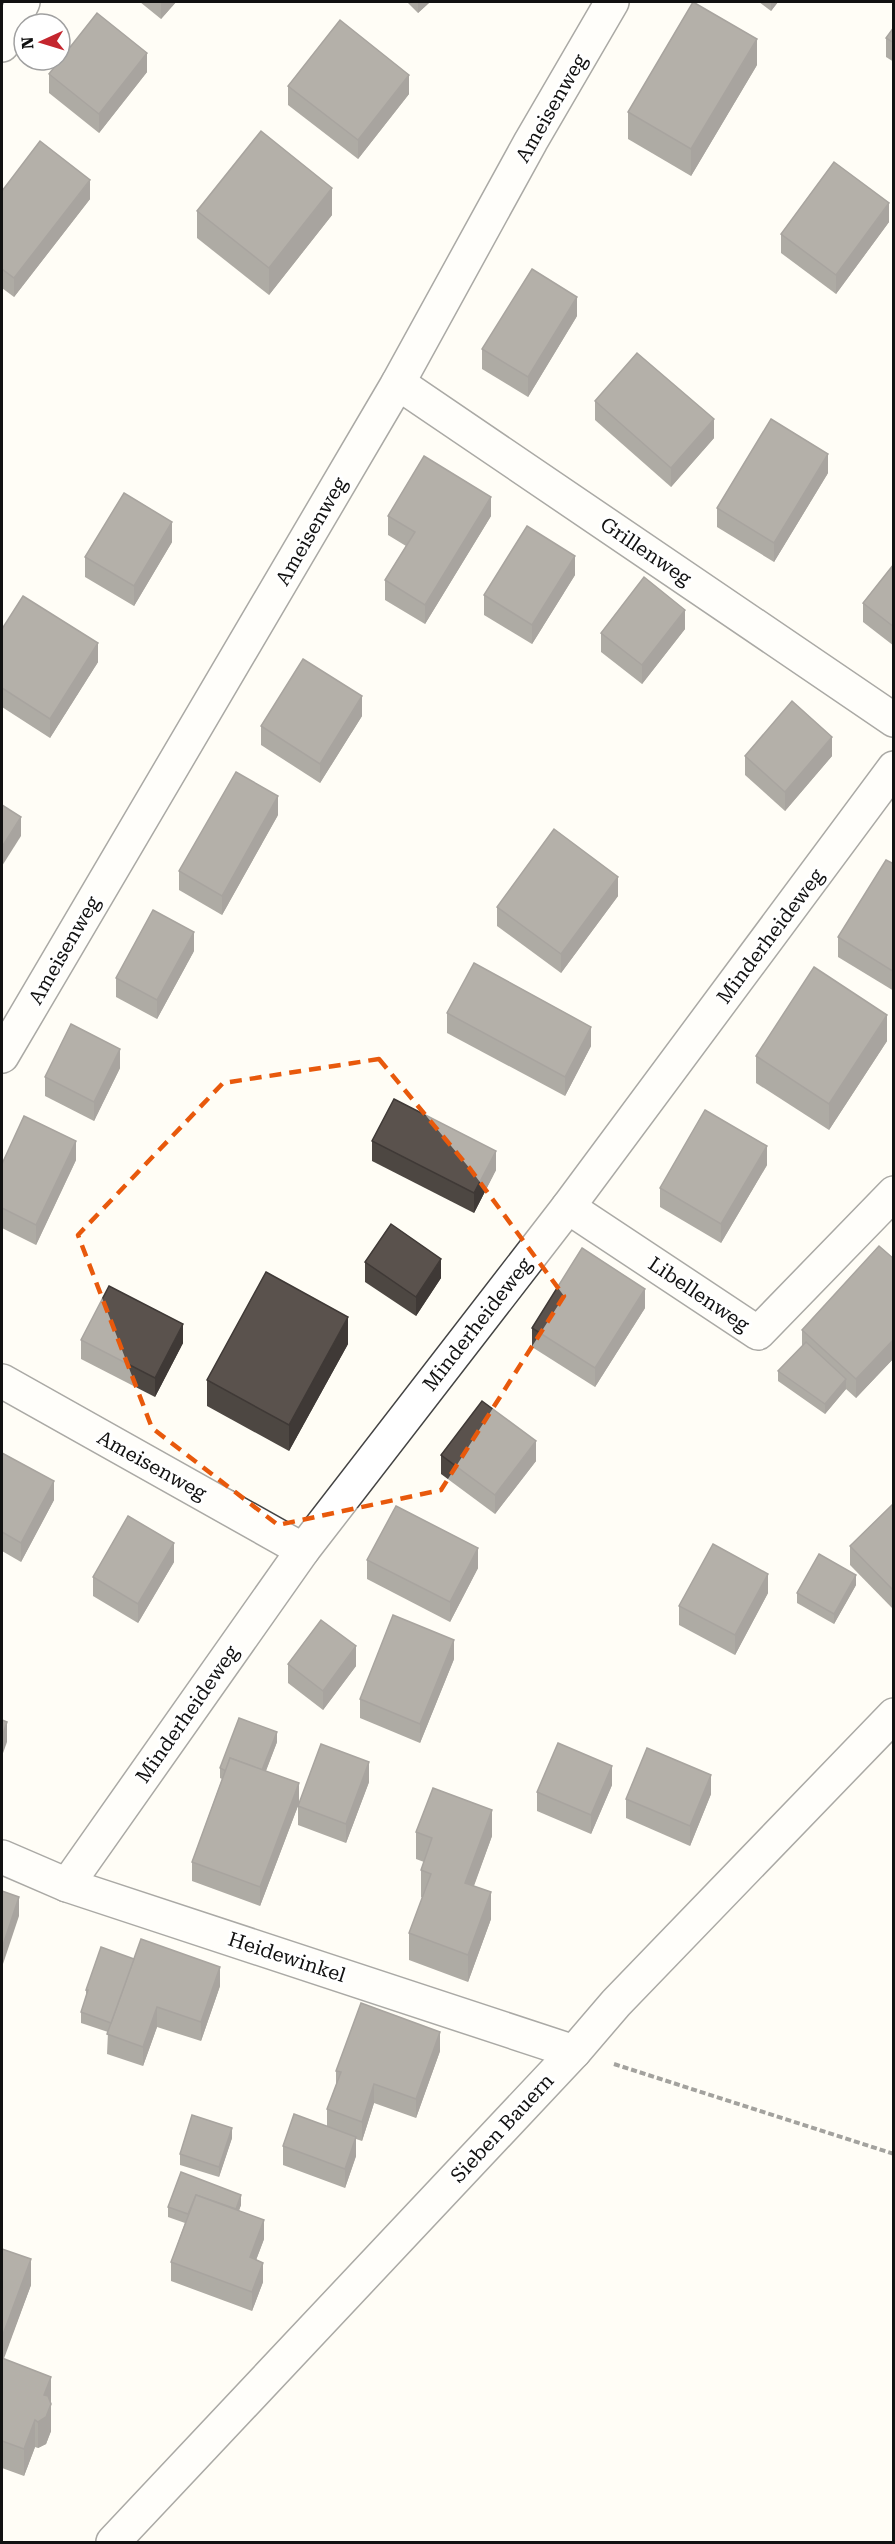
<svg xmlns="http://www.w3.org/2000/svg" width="895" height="2544" viewBox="0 0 895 2544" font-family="'Roboto Serif',serif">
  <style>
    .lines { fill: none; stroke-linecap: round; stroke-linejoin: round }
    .minor-casing { stroke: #444; stroke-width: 36 }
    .path { stroke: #333; stroke-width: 4; stroke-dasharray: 6 3; stroke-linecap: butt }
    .minor { stroke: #fff; stroke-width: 33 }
    .wall { fill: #4d4742 }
    .shaded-wall { fill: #3f3936 }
    .building { fill: #5a524d; stroke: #3f3936; stroke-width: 1.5 }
    .marked { fill: none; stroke: #e8590c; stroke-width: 4.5; stroke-dasharray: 12 8; stroke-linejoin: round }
    .labels { text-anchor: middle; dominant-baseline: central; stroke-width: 6; stroke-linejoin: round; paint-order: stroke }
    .street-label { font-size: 20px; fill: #111; stroke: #fff }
  </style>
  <rect width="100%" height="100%" fill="#fffdf5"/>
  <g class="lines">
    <defs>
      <g id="minor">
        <path d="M2,45L23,2"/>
        <path d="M398,383L894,720"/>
        <path d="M2,1056L398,383L531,141L612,2"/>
        <path d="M568,1207L758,1333L894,1193"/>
        <path d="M2,1381L303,1550"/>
        <path d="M2,1857L67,1885L574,2052"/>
        <path d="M67,1885L303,1550L568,1207L894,768"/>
        <path d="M113,2542L574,2052L616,2003L894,1715"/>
      </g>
    </defs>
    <use href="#minor" class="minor-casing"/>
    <path class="path" d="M614,2064L894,2154"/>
    <use href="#minor" class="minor"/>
  </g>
  <g class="wall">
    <path d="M140,2H176L161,19Z"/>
    <path d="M407,2H430L418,13Z"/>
    <path d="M759,2H778L771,11Z"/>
    <path d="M894,27V62L886,57V38Z"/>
    <path d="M757,65L691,176L628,139V112Z"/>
    <path d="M147,72L99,133L49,93V74Z"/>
    <path d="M288,86L409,94L358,159L288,105Z"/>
    <path d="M2,191L90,199L14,297L2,288Z"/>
    <path d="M197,211L332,215L269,295L197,238Z"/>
    <path d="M889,222L836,294L781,253V234Z"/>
    <path d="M577,316L528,397L482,369V349Z"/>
    <path d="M595,401L714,438L671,487L595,420Z"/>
    <path d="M828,473L774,562L717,527V508Z"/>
    <path d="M388,516H491L425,624L385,600V580L406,546L388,535Z"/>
    <path d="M172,542L134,606L85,577V557Z"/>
    <path d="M894,564V646L863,622V603Z"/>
    <path d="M575,575L532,644L484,615V595Z"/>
    <path d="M2,629L98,662L50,738L2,707Z"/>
    <path d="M685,629L642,684L601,652V633Z"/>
    <path d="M362,716L320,783L261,745V726Z"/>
    <path d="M745,756H832L785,811L745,775Z"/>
    <path d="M278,815L222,915L179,890V871Z"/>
    <path d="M894,864V991L838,957V937Z"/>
    <path d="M618,896L561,973L497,926V907Z"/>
    <path d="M194,951L157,1019L116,997V978Z"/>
    <path d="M447,1013L591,1046L565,1096L447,1033Z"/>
    <path d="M887,1041L829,1130L756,1083V1056Z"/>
    <path d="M120,1068L94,1121L45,1096V1077Z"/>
    <path d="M372,1141L496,1170L474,1213L372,1161Z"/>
    <path d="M76,1160L36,1245L2,1228V1164Z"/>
    <path d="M767,1165L721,1243L660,1207V1188Z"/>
    <path d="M894,1259V1358L856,1398L846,1389L825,1414L778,1381V1371L802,1346V1330Z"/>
    <path d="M365,1262L441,1278L416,1316L365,1282Z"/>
    <path d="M645,1308L595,1387L532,1347V1328Z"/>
    <path d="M81,1340L183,1343L155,1397L81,1359Z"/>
    <path d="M348,1344L289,1451L207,1406V1380Z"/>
    <path d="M2,1453L54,1500L21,1562L2,1551Z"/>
    <path d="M441,1455L536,1461L495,1514L441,1474Z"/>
    <path d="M894,1503V1610L850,1565V1546Z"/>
    <path d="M367,1560L478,1568L450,1622L367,1579Z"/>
    <path d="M174,1562L138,1623L93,1596V1577Z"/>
    <path d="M856,1585L834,1624L797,1603V1593Z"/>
    <path d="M768,1593L735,1655L679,1625V1606Z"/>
    <path d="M454,1659L420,1743L360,1718V1699Z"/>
    <path d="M288,1664L356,1666L323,1710L288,1683Z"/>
    <path d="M277,1742L266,1771L299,1802L369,1782L346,1843L298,1825V1806L260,1906L192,1881V1862L222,1779L220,1778V1768Z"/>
    <path d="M612,1785L591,1834L537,1811V1792Z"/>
    <path d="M711,1794L690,1846L626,1818V1799Z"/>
    <path d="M416,1832L492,1836L474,1886L491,1919L468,1982L409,1960V1933L423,1898L421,1897V1870L424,1862L416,1859Z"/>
    <path d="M134,1959L220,1986L201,2041L157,2027L143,2066L107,2054L108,2032L81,2023V2012L86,1999V1990Z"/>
    <path d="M440,2051L416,2118L374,2103L362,2141L356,2139V2156L345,2188L283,2165V2146L327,2127V2109L336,2085V2071Z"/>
    <path d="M232,2138L219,2177L180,2165V2154Z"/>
    <path d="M241,2205L239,2210L264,2239L256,2260L263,2282L252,2311L171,2281V2262L185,2223L168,2217V2207Z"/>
    <path d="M2,2249L31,2285L3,2359L51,2377V2431L46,2444L38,2448L35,2447L24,2476L2,2468Z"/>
  </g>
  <g class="shaded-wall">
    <path d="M161,2H176L161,19Z"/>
    <path d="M418,2H430L418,13Z"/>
    <path d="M771,2H778L771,11Z"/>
    <path d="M757,39V65L691,176V149Z"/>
    <path d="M147,53V72L99,133V114Z"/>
    <path d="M409,75V94L358,159V140Z"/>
    <path d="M90,180V199L14,297V278Z"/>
    <path d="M332,188V215L269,295V268Z"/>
    <path d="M889,203V222L836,294V275Z"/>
    <path d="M577,297V316L528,397V377Z"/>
    <path d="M714,419V438L671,487V468Z"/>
    <path d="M828,454V473L774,562V543Z"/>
    <path d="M491,497V516L425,624V605Z"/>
    <path d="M172,522V542L134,606V586Z"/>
    <path d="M575,556V575L532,644V625Z"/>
    <path d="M685,610V629L642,684V665Z"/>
    <path d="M98,643V662L50,738V719Z"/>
    <path d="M362,696V716L320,783V764Z"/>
    <path d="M832,737V756L785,811V792Z"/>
    <path d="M278,796V815L222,915V896Z"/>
    <path d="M21,817V836L2,866V847Z"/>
    <path d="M618,877V896L561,973V954Z"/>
    <path d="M194,932V951L157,1019V1000Z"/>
    <path d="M887,1015V1041L829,1130V1104Z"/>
    <path d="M591,1027V1046L565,1096V1077Z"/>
    <path d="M120,1049V1068L94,1121V1102Z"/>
    <path d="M76,1141V1160L36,1245V1225Z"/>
    <path d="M767,1146V1165L721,1243V1224Z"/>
    <path d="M496,1151V1170L474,1213V1193Z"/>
    <path d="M441,1259V1278L416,1316V1297Z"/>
    <path d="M645,1289V1308L595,1387V1368Z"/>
    <path d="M348,1317V1344L289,1451V1425Z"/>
    <path d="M183,1324V1343L155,1397V1378Z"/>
    <path d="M894,1339V1358L856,1398V1379Z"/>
    <path d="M846,1379V1389L825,1414V1404Z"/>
    <path d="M536,1441V1461L495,1514V1495Z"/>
    <path d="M54,1481V1500L21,1562V1543Z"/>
    <path d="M174,1543V1562L138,1623V1604Z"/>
    <path d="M478,1548V1568L450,1622V1602Z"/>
    <path d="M768,1574V1593L735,1655V1635Z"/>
    <path d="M856,1575V1585L834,1624V1614Z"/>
    <path d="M454,1640V1659L420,1743V1724Z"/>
    <path d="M356,1646V1666L323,1710V1691Z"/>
    <path d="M7,1722V1742L2,1756V1736Z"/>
    <path d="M277,1732V1742L259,1788V1777Z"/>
    <path d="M369,1762V1782L346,1843V1824Z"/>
    <path d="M612,1766V1785L591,1834V1815Z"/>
    <path d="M711,1775V1794L690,1846V1826Z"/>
    <path d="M299,1783V1803L260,1906V1887Z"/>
    <path d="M492,1810V1836L465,1909V1883Z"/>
    <path d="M491,1892V1919L468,1982V1955Z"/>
    <path d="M19,1897V1916L2,1967V1948Z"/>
    <path d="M220,1967V1986L201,2041V2022Z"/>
    <path d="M157,2007V2027L143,2066V2047Z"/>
    <path d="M440,2032V2051L416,2118V2099Z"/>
    <path d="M374,2084V2103L362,2141V2122Z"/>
    <path d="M232,2128V2138L219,2177V2167Z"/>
    <path d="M356,2137V2156L345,2188V2169Z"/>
    <path d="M241,2195V2205L233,2227V2217Z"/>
    <path d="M264,2220V2239L250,2276V2257Z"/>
    <path d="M31,2259V2285L2,2364V2337Z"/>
    <path d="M263,2263V2282L252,2311V2292Z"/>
    <path d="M51,2377V2431L46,2444L38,2448V2422L44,2395Z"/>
    <path d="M35,2420V2447L24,2476V2449Z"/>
  </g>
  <g class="building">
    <path d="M693,2L757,39L691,149L628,112Z"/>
    <path d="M97,13L147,53L99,114L49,74Z"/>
    <path d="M340,20L409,75L358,140L288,86Z"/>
    <path d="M894,27V43L886,38Z"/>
    <path d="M261,131L332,188L269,268L197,211Z"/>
    <path d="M40,141L90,180L14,278L2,269V191Z"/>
    <path d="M834,162L889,203L836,275L781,234Z"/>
    <path d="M532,269L577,297L528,377L482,349Z"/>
    <path d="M637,353L714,419L671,468L595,401Z"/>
    <path d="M771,419L828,454L774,543L717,508Z"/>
    <path d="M424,456L491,497L425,605L385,580L415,532L388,516Z"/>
    <path d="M124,493L172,522L134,586L85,557Z"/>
    <path d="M527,526L575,556L532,625L484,595Z"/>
    <path d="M894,564V627L863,603Z"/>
    <path d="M644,577L685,610L642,665L601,633Z"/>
    <path d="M23,596L98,643L50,719L2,688V629Z"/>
    <path d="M303,659L362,696L320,764L261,726Z"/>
    <path d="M792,701L832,737L785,792L745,756Z"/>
    <path d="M236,772L278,796L222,896L179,871Z"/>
    <path d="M2,805L21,817L2,847Z"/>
    <path d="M554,829L618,877L561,954L497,907Z"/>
    <path d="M886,860L894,864V972L838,937Z"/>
    <path d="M153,910L194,932L157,1000L116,978Z"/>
    <path d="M474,963L591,1027L565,1077L447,1013Z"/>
    <path d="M814,967L887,1015L829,1104L756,1056Z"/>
    <path d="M71,1024L120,1049L94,1102L45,1077Z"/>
    <path d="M394,1099L496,1151L474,1193L372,1141Z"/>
    <path d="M705,1110L767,1146L721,1224L660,1188Z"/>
    <path d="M24,1116L76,1141L36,1225L2,1208V1164Z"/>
    <path d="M391,1224L441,1259L416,1297L365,1262Z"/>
    <path d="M879,1246L894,1259V1339L856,1379L802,1330Z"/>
    <path d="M582,1248L645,1289L595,1368L532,1328Z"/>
    <path d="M266,1272L348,1317L289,1425L207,1380Z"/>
    <path d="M109,1286L183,1324L155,1378L81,1340Z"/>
    <path d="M806,1342L846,1379L825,1404L778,1371Z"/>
    <path d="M482,1401L536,1441L495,1495L441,1455Z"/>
    <path d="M2,1453L54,1481L21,1543L2,1532Z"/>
    <path d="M894,1503V1591L850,1546Z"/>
    <path d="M396,1506L478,1548L450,1602L367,1560Z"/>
    <path d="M128,1516L174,1543L138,1604L93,1577Z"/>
    <path d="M713,1544L768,1574L735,1635L679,1606Z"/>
    <path d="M819,1554L856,1575L834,1614L797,1593Z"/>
    <path d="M393,1615L454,1640L420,1724L360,1699Z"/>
    <path d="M321,1620L356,1646L323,1691L288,1664Z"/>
    <path d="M239,1718L277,1732L262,1770L230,1758L226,1771L220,1768Z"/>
    <path d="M2,1720L7,1722L2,1736Z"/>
    <path d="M558,1743L612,1766L591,1815L537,1792Z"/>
    <path d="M321,1744L369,1762L346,1824L298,1806Z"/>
    <path d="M647,1748L711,1775L690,1826L626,1799Z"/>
    <path d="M230,1758L299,1783L260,1887L192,1862Z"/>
    <path d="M433,1788L492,1810L465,1883L491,1892L468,1955L409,1933L431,1874L421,1870L432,1838L416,1832Z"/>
    <path d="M2,1891L19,1897L2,1948Z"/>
    <path d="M141,1939L220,1967L201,2022L157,2007L143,2047L107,2034Z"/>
    <path d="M101,1947L134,1959L111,2023L81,2012L88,1990H86Z"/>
    <path d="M361,2003L440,2032L416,2099L374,2084L362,2122L327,2109L341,2072L336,2071Z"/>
    <path d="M294,2114L356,2137L345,2169L283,2146Z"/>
    <path d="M192,2115L232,2128L219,2167L180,2154Z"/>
    <path d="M181,2172L241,2195L236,2209L196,2195L188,2214L168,2207Z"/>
    <path d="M196,2195L264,2220L250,2257L263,2263L252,2292L171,2262Z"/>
    <path d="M2,2249L31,2259L2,2337Z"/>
    <path d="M2,2358L51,2377L44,2395L48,2396L51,2404L46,2417L38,2422L35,2420L24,2449L2,2441Z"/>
  </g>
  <path d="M0 0H895V2544H0ZM379,1059L471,1170L564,1296L441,1490L278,1525L152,1428L78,1235L223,1083Z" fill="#fffdf5" fill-opacity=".55" fill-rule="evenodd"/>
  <path class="marked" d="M379,1059L471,1170L564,1296L441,1490L278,1525L152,1428L78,1235L223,1083Z"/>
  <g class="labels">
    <g class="street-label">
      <text transform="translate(551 108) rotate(-60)">Ameisenweg</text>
      <text transform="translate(311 531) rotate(-60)">Ameisenweg</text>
      <text transform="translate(646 551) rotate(34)">Grillenweg</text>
      <text transform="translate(770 936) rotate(-53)">Minderheideweg</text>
      <text transform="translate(64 950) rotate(-60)">Ameisenweg</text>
      <text transform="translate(699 1294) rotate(34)">Libellenweg</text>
      <text transform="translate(477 1324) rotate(-52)">Minderheideweg</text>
      <text transform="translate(152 1465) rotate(29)">Ameisenweg</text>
      <text transform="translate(187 1714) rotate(-55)">Minderheideweg</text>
      <text transform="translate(287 1957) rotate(18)">Heidewinkel</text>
      <text transform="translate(502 2128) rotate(-47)">Sieben Bauern</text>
    </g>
  </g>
  <rect width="895" height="2544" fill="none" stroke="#111111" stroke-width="6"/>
  <g transform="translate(42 42) rotate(266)"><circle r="28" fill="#ffffff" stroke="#a0a0a0" stroke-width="1.5"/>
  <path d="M0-4.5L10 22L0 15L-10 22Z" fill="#c4262e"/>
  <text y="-9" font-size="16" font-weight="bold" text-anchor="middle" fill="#111111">N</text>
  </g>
</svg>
